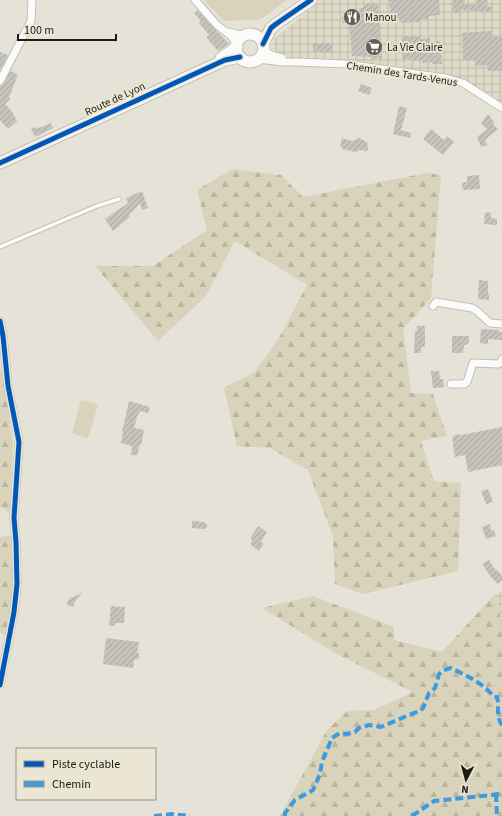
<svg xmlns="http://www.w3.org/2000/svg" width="502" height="816" viewBox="0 0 502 816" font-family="'Source Sans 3',sans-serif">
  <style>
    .industrial { fill: url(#industrial-grid) }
    .grass { fill: #d8d3ba }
    .forest { fill: url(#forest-firs) }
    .building { fill: url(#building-hatch) }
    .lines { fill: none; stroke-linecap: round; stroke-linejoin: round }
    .lane-casing { stroke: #c0beb6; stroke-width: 5.5 }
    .street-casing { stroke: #c0beb6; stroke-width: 9 }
    .primary-casing { stroke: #c0beb6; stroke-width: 13 }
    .lane { stroke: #fbfbf9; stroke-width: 3.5 }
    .street { stroke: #fbfbf9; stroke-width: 7 }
    .primary { stroke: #fbfbf9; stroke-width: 11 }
    .quiet { stroke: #3c9bde; stroke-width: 4; stroke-dasharray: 8 4; stroke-linecap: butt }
    .cycleway-casing { stroke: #eae6d3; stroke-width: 8 }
    .cycleway { stroke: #0057b8; stroke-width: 5 }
    .labels { text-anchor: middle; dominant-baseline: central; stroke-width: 3.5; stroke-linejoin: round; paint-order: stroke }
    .poi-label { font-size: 11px; fill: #1c1b14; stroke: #eae6d3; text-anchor: start }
    .street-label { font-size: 11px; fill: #1c1b14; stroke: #eae6d3 }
  </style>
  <defs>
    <pattern id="industrial-grid" width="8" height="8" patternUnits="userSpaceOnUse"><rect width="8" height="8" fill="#dfdbc8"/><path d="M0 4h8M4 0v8" fill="none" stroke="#bfbbab"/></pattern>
    <pattern id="forest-firs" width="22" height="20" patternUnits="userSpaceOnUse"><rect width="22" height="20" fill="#d8d3ba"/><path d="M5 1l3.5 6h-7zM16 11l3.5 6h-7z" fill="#b9b59f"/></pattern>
    <pattern id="building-hatch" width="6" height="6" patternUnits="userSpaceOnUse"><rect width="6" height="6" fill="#c5c3bb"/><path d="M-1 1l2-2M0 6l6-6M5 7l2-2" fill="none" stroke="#a9a7a0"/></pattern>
  </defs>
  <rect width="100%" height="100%" fill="#e5e2d8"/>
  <g class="industrial">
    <path d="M321,0H502V104L462,81L350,64L282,57L272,48L274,39Z"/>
    <path d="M502,592V618L494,595Z"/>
  </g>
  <g class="grass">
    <path d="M204,0H287L260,20L224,21Z"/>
    <path d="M81,400L98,404L88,438L72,433Z"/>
  </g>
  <g class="forest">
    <path d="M232,169L281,175L303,197L427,173L441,175L431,298L403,329L411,393L433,394L447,436L421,441L434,481L461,483L458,571L363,594L335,584L333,536L308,470L270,448L237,446L224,388L255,372L280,336L307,285L235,241L206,296L158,341L95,266H153L207,230L197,190Z"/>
    <path d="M2,370L13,443L10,514L5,509L0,507V371Z"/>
    <path d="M14,535L17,584L7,636L0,633V537Z"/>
    <path d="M494,595L502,620V816H280L327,730L347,711L374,710L413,692L335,653L262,608L313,596L394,627V640L442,652Z"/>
  </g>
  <g class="building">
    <path d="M389,0H439L440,15L429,16V19H419V22L401,23L400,19H391Z"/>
    <path d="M453,0H465L464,4L477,5V0H488L487,6L492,7L491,12L461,10L460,14L452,13Z"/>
    <path d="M368,3H378L382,58L372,59L371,57L352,56L349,23H342V16L349,15V12H359V8H363Z"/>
    <path d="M197,10L218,32L229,44L218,51L206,37L209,35L199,23L201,21L194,13Z"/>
    <path d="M491,31L492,37H502V71H488L487,65L475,66V60L463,61L462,33Z"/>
    <path d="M420,36V39L430,38V42L440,41L442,64H432V62L422,63V60L412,61V59H402V37Z"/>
    <path d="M313,43H333V53L313,52Z"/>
    <path d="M0,52L8,55L0,70Z"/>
    <path d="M17,59L11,71L18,75L9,97L10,99L5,104L12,112L17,121L8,129L0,120V86L4,83Z"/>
    <path d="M361,84L372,88L369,95L358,91Z"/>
    <path d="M399,106L407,108L401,130L411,133L410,138L393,134Z"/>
    <path d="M488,114L494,122L493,124L498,129L485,140L487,145L481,147L477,137L487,129L481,123Z"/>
    <path d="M51,123L53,128L35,137L31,129L36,127L37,129Z"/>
    <path d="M431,129L444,140L447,136L454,142L443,155L423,139Z"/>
    <path d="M342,138L352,141L359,138L367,142L368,151L360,150L356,152L342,149V147H340Z"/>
    <path d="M479,175L480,189L463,190L462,183L467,182V176Z"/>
    <path d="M142,191L148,208L142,210L140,203L129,215L130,217L113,231L105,219L128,203L126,198Z"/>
    <path d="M485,212L491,213V218L497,219V225L484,224Z"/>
    <path d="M479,280L488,281V294H489V300L478,299Z"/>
    <path d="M417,326H425V347H421V353H414L415,331H417Z"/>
    <path d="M481,329L499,330V332H502V340L488,339V344L480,343Z"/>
    <path d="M452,336H469V342L466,345H464L463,353H452Z"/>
    <path d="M431,371H439L440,379H443L444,387L433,388Z"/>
    <path d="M129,401L150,407L148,413L140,411L139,414L138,413L134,428L144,430L141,445H139L138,455H131L132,446L121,443L123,432H122Z"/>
    <path d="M502,427V465L468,472L465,455L455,457L453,445V441H452L453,436H455V434L461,435Z"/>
    <path d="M488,489L493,502L486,504L481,491Z"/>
    <path d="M192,521L204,522L207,525V527L204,529L192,528Z"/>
    <path d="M490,524L491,531L494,530L496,536L486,539L482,527Z"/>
    <path d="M258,526L267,532L261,542L264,544L259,551L250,544L252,541L251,537Z"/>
    <path d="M489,560L494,568L502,575V580L498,584L491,577L482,564Z"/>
    <path d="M83,592L74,603V607L67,605L68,600L71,597L72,598Z"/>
    <path d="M111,606L125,607L124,623H115L114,626H109Z"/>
    <path d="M106,638L139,642L137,653H139V659L134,660L133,668L103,664Z"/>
  </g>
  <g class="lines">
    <defs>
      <path id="lane" d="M0,247L97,206L119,199"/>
      <g id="street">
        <path d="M195,0L217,25L230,35L237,43"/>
        <path d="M228,32L244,36"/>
        <path d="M264,50L271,55L282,58"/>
        <path d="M258,59L283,62H296L346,64L445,78L463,83L502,108"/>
        <path d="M0,81L31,21L32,0"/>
        <path d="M433,306L436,302L472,308L477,311L490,323L502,324"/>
        <path d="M0,321L3,336L8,386L19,442L14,518L16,542L17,584L14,612L0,685"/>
        <path d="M451,384H464L467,382L473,363L498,364L501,363L502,359"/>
      </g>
      <g id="primary">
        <circle cx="250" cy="48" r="14"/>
        <path d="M263,44L271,28L276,24L311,0"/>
        <path d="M221,58L237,47"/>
        <path d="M0,163L225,60L240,57"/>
      </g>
    </defs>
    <use href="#lane" class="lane-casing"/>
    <use href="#street" class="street-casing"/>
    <use href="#primary" class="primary-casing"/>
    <use href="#lane" class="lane"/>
    <use href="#street" class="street"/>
    <use href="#primary" class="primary"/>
    <g class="quiet">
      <path d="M496,794L497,816"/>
      <path d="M154,816L172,814L190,816"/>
      <path d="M285,816V813L295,800L313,790L320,774L322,762L332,738L340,733L347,734L355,732L359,728L369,725L381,727L409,715L420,711L423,708L429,693L435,688L439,674L444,670L451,668C467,676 483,683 494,697H497C500,706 495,716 502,725"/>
      <path d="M412,816L434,801L492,795L502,793"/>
    </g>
    <defs>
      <g id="cycleway">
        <path d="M263,44L271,28L276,24L311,0"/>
        <path d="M0,163L225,60L240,57"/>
        <path d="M0,321L3,336L8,386L19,442L14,518L16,542L17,584L14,612L0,685"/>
      </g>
    </defs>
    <use href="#cycleway" class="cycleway-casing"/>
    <use href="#cycleway" class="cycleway"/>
  </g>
  <defs>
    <symbol id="restaurant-disc" viewBox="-11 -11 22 22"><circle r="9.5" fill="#626159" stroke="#eae6d3"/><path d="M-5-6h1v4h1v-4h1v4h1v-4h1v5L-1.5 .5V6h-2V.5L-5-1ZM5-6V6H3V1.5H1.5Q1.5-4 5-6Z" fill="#fff"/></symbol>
    <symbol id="supermarket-disc" viewBox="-11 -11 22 22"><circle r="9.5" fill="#626159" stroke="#eae6d3"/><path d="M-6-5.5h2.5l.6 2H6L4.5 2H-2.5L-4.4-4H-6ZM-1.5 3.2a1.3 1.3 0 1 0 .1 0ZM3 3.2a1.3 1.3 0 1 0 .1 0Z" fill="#fff"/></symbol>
  </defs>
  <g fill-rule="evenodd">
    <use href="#restaurant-disc" x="342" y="7" width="20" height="20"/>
    <use href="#supermarket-disc" x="364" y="37" width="20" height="20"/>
  </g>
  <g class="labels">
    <g class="poi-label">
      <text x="365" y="17">Manou</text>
      <text x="387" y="47">La Vie Claire</text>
    </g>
    <g class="street-label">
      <text transform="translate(402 74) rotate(9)">Chemin des Tards-Venus</text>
      <text transform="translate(115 99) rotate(-25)">Route de Lyon</text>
    </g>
  </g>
  <rect x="16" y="748" width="140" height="52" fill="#eae6d3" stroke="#989587"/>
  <rect x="24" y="761" width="20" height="6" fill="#0057b8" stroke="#989587"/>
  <text x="52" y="768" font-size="12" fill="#1c1b14">Piste cyclable</text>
  <rect x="24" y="781" width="20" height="6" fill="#3c9bde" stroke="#989587"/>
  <text x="52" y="788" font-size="12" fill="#1c1b14">Chemin</text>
  <g transform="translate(466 780) rotate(186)" stroke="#eae6d3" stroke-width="3" paint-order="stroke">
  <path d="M0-3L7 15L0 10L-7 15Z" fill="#1c1b14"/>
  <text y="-6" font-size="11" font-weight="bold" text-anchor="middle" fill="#1c1b14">N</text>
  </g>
  <path d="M18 34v6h98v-6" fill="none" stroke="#1c1b14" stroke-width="2"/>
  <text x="24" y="34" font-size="12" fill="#1c1b14" stroke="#eae6d3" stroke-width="3" paint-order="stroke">100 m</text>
</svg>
